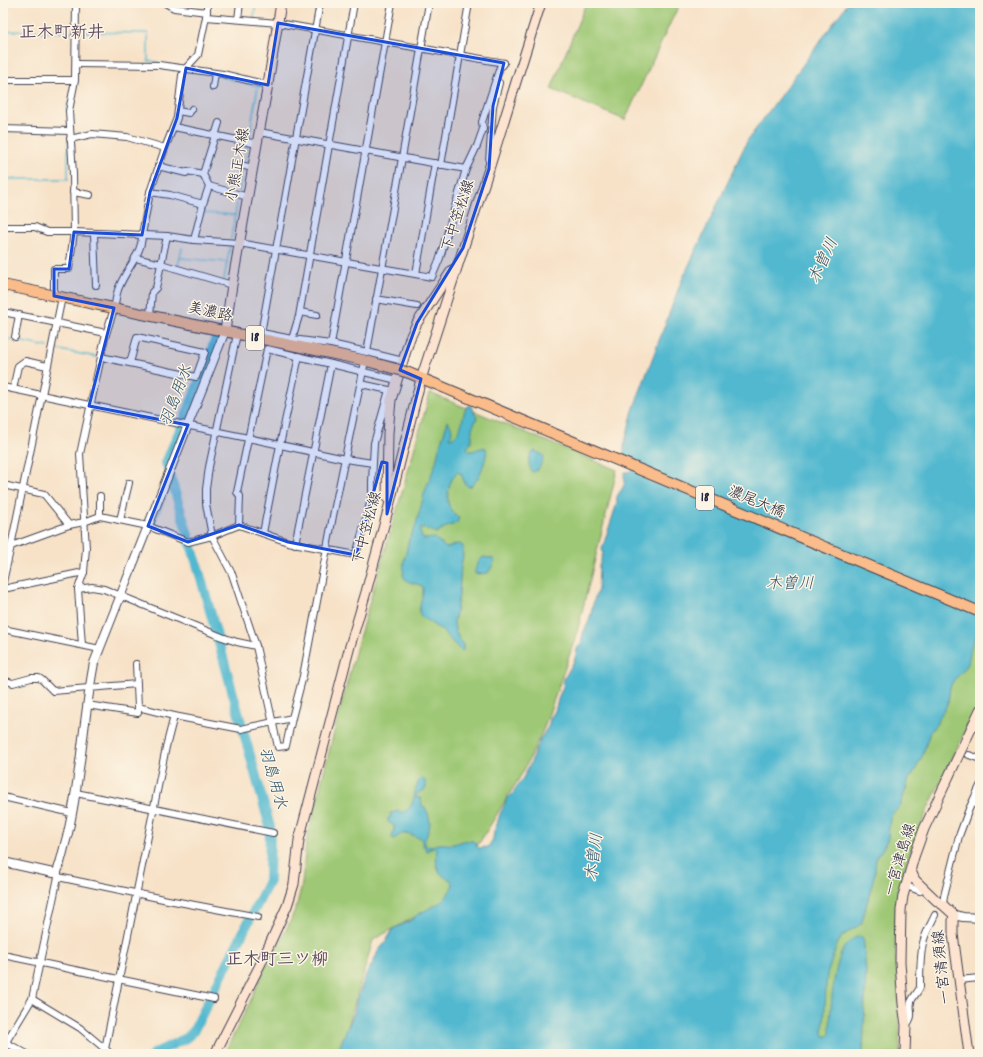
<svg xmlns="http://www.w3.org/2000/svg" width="983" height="1057" viewBox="0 0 983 1057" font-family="Dekko,'Klee One',sans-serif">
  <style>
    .green { fill: #9ec874; stroke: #607558 }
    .water { fill: #51b8cf; stroke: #3a6d85 }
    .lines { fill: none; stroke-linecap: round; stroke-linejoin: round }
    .stream { stroke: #51b8cf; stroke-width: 1.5 }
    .river { stroke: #51b8cf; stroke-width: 10 }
    .minor-casing { stroke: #423f50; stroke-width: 8 }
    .tertiary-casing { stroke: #423f50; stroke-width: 10 }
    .secondary-casing { stroke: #423f50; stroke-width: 11 }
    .primary-casing { stroke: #423f50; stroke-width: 12 }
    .minor { stroke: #fff; stroke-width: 6 }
    .tertiary { stroke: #fff; stroke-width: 8 }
    .secondary { stroke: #fde4d0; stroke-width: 9 }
    .primary { stroke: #f9bc8a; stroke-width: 10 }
    .primary-bridge-casing { stroke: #423f50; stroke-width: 12; stroke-linecap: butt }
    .primary-bridge { stroke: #f9bc8a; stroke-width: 10 }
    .marked { fill: #1d4ed8; fill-opacity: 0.2; stroke: #1d4ed8; stroke-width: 3; stroke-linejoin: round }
    .labels { text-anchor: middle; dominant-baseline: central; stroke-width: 3; stroke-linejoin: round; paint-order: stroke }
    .shield { fill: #fcf5e5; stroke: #63616e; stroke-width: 1 }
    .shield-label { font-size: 14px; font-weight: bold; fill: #22223b }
    .street-label { font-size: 15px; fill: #22223b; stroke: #fcf5e5 }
    .water-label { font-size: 16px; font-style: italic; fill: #32566f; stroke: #fcf5e5 }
    .quarter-label { font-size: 17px; font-weight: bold; fill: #5f4a61; stroke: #fcf5e5 }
  </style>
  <rect width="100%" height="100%" fill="#fcf5e5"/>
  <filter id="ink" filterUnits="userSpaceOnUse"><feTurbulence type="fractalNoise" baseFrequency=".025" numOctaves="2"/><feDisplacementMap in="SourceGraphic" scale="8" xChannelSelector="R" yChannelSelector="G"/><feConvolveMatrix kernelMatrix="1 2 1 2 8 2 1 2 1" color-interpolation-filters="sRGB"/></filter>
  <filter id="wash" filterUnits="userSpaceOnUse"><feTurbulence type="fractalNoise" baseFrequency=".012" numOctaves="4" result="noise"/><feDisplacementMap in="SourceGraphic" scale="16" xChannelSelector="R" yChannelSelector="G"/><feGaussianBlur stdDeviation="0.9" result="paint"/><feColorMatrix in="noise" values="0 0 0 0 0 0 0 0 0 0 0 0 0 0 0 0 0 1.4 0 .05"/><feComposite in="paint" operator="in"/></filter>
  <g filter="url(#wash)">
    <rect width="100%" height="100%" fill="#f7e2c8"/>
    <g class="green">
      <path d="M586,3H681L674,15L625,120L551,89Z"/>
      <path d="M430,393L617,470L576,636L544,728L523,772L478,845L449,898L373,940L340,1054H224L249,1004L266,966L279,944L290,922L297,904L302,884L306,843L333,736L359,638L401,496Z"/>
      <path d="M980,632V701L929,806L917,835L905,867L899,892L895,919V940L899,1004L900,1054H856L829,1037L825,1038L821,1034L820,980L880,837L945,690L975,637Z"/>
    </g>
    <g class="water">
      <path d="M848,3H980V633L976,636L972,644L968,664L963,671L953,681L950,688L948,703L937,723L930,732L922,757L913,774L909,779L900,807L892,814L890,818L888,838L882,850L876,857L875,873L862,922L861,924L842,936L836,947L827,975L826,986L825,1008L823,1033L824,1036H828L830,1034C830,1012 833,964 845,946C849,942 854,937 860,936L863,938L864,944L866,972L863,1054H823V1052L821,1050L819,1051L818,1054H338V1051L344,1036L354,1013L356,1003L366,974L373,963L378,951L385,943L393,929L410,921L417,915L441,902L447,896L453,885L451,880C436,875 435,863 437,849V848C434,848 429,849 427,851L423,845L421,838C407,835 408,829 394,839L392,838L393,832L394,830V825L388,822V818L389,817L390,818L391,817L390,813L398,811L401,813C419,807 411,788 421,778L424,779L426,785V788C423,793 417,790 416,798H421L422,806L425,807C429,815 432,823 428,832C427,837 424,839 425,844L428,847H430C433,846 436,844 439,844C444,843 448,845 453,844C459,843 465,839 472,841C476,842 476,845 478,848L488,847L493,839L494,831L496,827L500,814L504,806L507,799L514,792L518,785L523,778L531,762L536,748L538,746L539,741L548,727L550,719L555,711L559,696L563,687L564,679L574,661L576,655L577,649L581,643L583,633L589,621L594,600L598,589L599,566L603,553L602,549L617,503C614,491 628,491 624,475L625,472L631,471L634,463L632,461H629L624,459V446L633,410L681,282L747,141Z"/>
      <path d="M469,405L471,406L477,418L472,428V439L467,449L469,451C476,452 480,446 486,448C489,455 478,483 471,486C468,487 467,486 465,484L461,474L458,472C449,478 445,498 450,508C452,513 456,514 459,518L457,523L444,528L436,533L424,528L420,529V532L423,539L435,538L446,548C452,547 458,541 463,546V556L461,566L459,595L454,623L456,633L463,645V650L461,651L441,630L420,616C417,607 424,598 423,587C415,581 406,585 403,575L404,561L409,539L415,528L425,491L436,462L439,448L448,421C451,427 454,431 450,436V438H451C466,431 459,414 469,405Z"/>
      <path d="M535,451L543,455L544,457C542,463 538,472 532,472C528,465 527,455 535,451Z"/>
      <path d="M484,557L494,559L495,560L493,565L488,573L475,574C474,569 479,559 484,557Z"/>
    </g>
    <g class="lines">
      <g class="stream">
        <path d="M254,17L256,3"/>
        <path d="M3,31L73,32"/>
        <path d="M80,32L148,33V61L158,62"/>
        <path d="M221,77L261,87"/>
        <path d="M66,111L68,103"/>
        <path d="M249,138L258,86"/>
        <path d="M245,161L247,146"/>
        <path d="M3,179H68V140"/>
        <path d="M239,192L243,170"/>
        <path d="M203,213L235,215"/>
        <path d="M231,239L238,198"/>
        <path d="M182,248L180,258L227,262"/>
        <path d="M178,265L180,258"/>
        <path d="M224,280L230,245"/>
        <path d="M3,338L48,347"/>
        <path d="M54,349L97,357"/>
        <path d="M181,421L197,378"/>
        <path d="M165,471L164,462L179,425"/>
        <path d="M154,525L169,487L168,486"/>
        <path d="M143,550L151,530"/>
      </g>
      <g class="river">
        <path d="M167,466L166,463L186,416L216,338"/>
        <path d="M153,1054L186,1038L193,1032L269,881L270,827L197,564L171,479"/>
      </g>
    </g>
  </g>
  <g filter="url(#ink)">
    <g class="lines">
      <defs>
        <g id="minor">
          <path d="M165,3L174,8L207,12"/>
          <path d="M320,3L262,328V333L292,339L331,344L367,352L403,361"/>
          <path d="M206,17L278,23L504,63L503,65"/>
          <path d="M238,19L240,3"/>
          <path d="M76,64L159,65L223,74L268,85"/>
          <path d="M3,80H75"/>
          <path d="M213,87L215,73"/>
          <path d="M178,111L189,113L192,109"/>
          <path d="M174,127L257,144"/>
          <path d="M3,129L70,131"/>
          <path d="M259,132L466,169"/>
          <path d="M70,139L92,134L127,137L165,148"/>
          <path d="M489,161L493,106L499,83"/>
          <path d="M3,162H4"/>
          <path d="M236,164L253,168"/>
          <path d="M441,165L469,3"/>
          <path d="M158,166L186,173L187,171L203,174"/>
          <path d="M209,186L248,197"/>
          <path d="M73,192L90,195"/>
          <path d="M150,192L170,195L203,204"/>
          <path d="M3,227H35L47,232H74L167,236L194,240L239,243L432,277L440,258L466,169L477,146L483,129L482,122L500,67L504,63"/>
          <path d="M94,233L96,285"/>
          <path d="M194,240L203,204L209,186L203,174L219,123"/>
          <path d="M135,258L161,264L232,285"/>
          <path d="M416,274L435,163"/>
          <path d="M54,296V269H69L74,232L73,174L69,111L75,80L76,3"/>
          <path d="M376,299L417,306"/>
          <path d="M3,312L106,333"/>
          <path d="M300,312L317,315"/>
          <path d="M150,316L152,292L156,288L167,236"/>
          <path d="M237,334L209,467L206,489V504L212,536L232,574L256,646L278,747L286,746L292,718"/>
          <path d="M15,337L19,315"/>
          <path d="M292,339L299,316L354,3"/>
          <path d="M331,344L392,3"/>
          <path d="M367,352L402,158L429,3"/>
          <path d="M101,357C103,340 109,325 114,309C116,301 116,292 120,285C127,268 142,254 142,235L150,192L165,148L177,118L182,75L186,68L198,55L207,12V3"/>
          <path d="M331,364L397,380"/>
          <path d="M3,387L137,415L248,438L345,459L373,463"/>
          <path d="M13,389L18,366L25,361L47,366"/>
          <path d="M3,485L44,494L69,525"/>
          <path d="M100,496V516"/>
          <path d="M120,520L129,483"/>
          <path d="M263,533L280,445L299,356"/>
          <path d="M295,544L331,364L267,349L237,492L240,496L239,525L288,542L356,555L372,496V482L374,443L389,390L361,384"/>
          <path d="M11,546L69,525L84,522L100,516L148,526L188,542L212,536L239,525"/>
          <path d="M3,582L11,546L62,297"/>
          <path d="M3,589L84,572"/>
          <path d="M78,589L92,587L104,589L222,637L237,642L256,646"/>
          <path d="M3,629L100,649"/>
          <path d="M82,645L78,589L84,572L86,548L80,454L101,357L196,377L205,352L137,337L130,363"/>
          <path d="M136,664L138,707"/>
          <path d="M3,680L13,683L31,678H39L42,680L53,691L137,684"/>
          <path d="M87,705L138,713V707L174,716L241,729L292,718L303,676L333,516L364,366"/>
          <path d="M969,755L980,759"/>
          <path d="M76,793L273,833"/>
          <path d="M3,797L72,813"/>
          <path d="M972,803L980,806"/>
          <path d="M58,877L168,900L258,917"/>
          <path d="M909,887L920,891L924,889"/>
          <path d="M943,905L944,896L959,836L969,809L980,786"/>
          <path d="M3,955L214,999"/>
          <path d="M958,980L980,978"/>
          <path d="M32,999L80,1028L111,1054"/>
          <path d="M906,1025C915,1016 909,1011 911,1002C913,996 918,993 920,987C920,973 920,957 923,943C925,933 931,924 935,915"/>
          <path d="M3,1041L27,1054"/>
          <path d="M4,1054L6,1042L32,999L58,877V875"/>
          <path d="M104,1054L166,747L174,716"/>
        </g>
        <g id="tertiary">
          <path d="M3,862L53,873L57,872C62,859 64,846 68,833C81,777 83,720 94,663L225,331"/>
          <path d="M954,915L963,917L980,918"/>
        </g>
        <g id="secondary">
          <path d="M225,331L232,285L257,144L267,90L281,3"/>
          <path d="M387,498L388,433L391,400L410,338L417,323L452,270"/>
          <path d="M911,871L915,880L938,902L943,905L954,915L953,921V934L969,1054"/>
          <path d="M215,1054L261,963L287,906L294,884L299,840L350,646L366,592L387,514L421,379L489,169L516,82L541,3"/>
          <path d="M905,1054L906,1025L903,1004L900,962L901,910L903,896L914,857L924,829L980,710"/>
        </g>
        <g id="primary">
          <path d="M3,285L363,360L396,369"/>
          <path d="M409,373L980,612"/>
        </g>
      </defs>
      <use href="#minor" class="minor-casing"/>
      <use href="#tertiary" class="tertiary-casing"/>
      <use href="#secondary" class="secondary-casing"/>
      <use href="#primary" class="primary-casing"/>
      <use href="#minor" class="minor"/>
      <use href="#tertiary" class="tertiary"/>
      <use href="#secondary" class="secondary"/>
      <use href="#primary" class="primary"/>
      <defs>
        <path id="primary-bridge" d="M396,369L409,373"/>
      </defs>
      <use href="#primary-bridge" class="primary-bridge-casing"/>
      <use href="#primary-bridge" class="primary-bridge"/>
    </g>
  </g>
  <path class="marked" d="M278,23L504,63L493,106L489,169L463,248L417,323L400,370L421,379L387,514V463L382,462L356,555L288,542L239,525L188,542L148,526L188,425L89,406L114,308L54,296V269H69L74,232L142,235L150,192L177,118L186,68L268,85Z"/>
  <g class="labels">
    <g class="shield">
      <rect x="246" y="326" width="18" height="24" rx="3"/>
      <rect x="696" y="486" width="18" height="24" rx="3"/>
    </g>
    <g class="shield-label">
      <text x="255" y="338">18</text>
      <text x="705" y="498">18</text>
    </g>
    <g class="street-label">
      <text transform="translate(239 165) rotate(-80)">小熊正木線</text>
      <text transform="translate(459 216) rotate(-72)">下中笠松線</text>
      <text transform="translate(210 313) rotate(12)">美濃路</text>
      <text transform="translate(756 503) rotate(23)">濃尾大橋</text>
      <text transform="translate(368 528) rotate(-75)">下中笠松線</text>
      <text transform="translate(901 860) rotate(-73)">一宮津島線</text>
      <text transform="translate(943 967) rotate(-96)">一宮清須線</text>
    </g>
    <g class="water-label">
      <text transform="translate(824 261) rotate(-65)">木曽川</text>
      <text transform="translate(177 396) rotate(-69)">羽島用水</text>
      <text x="790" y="584">木曽川</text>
      <text transform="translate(272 778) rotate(74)">羽島用水</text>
      <text transform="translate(595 857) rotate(-83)">木曽川</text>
    </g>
    <g class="quarter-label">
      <text x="62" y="34">正木町新井</text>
      <text x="277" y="961">正木町三ツ柳</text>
    </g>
  </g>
  <rect width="983" height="1057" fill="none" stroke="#fcf5e5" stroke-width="16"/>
</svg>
